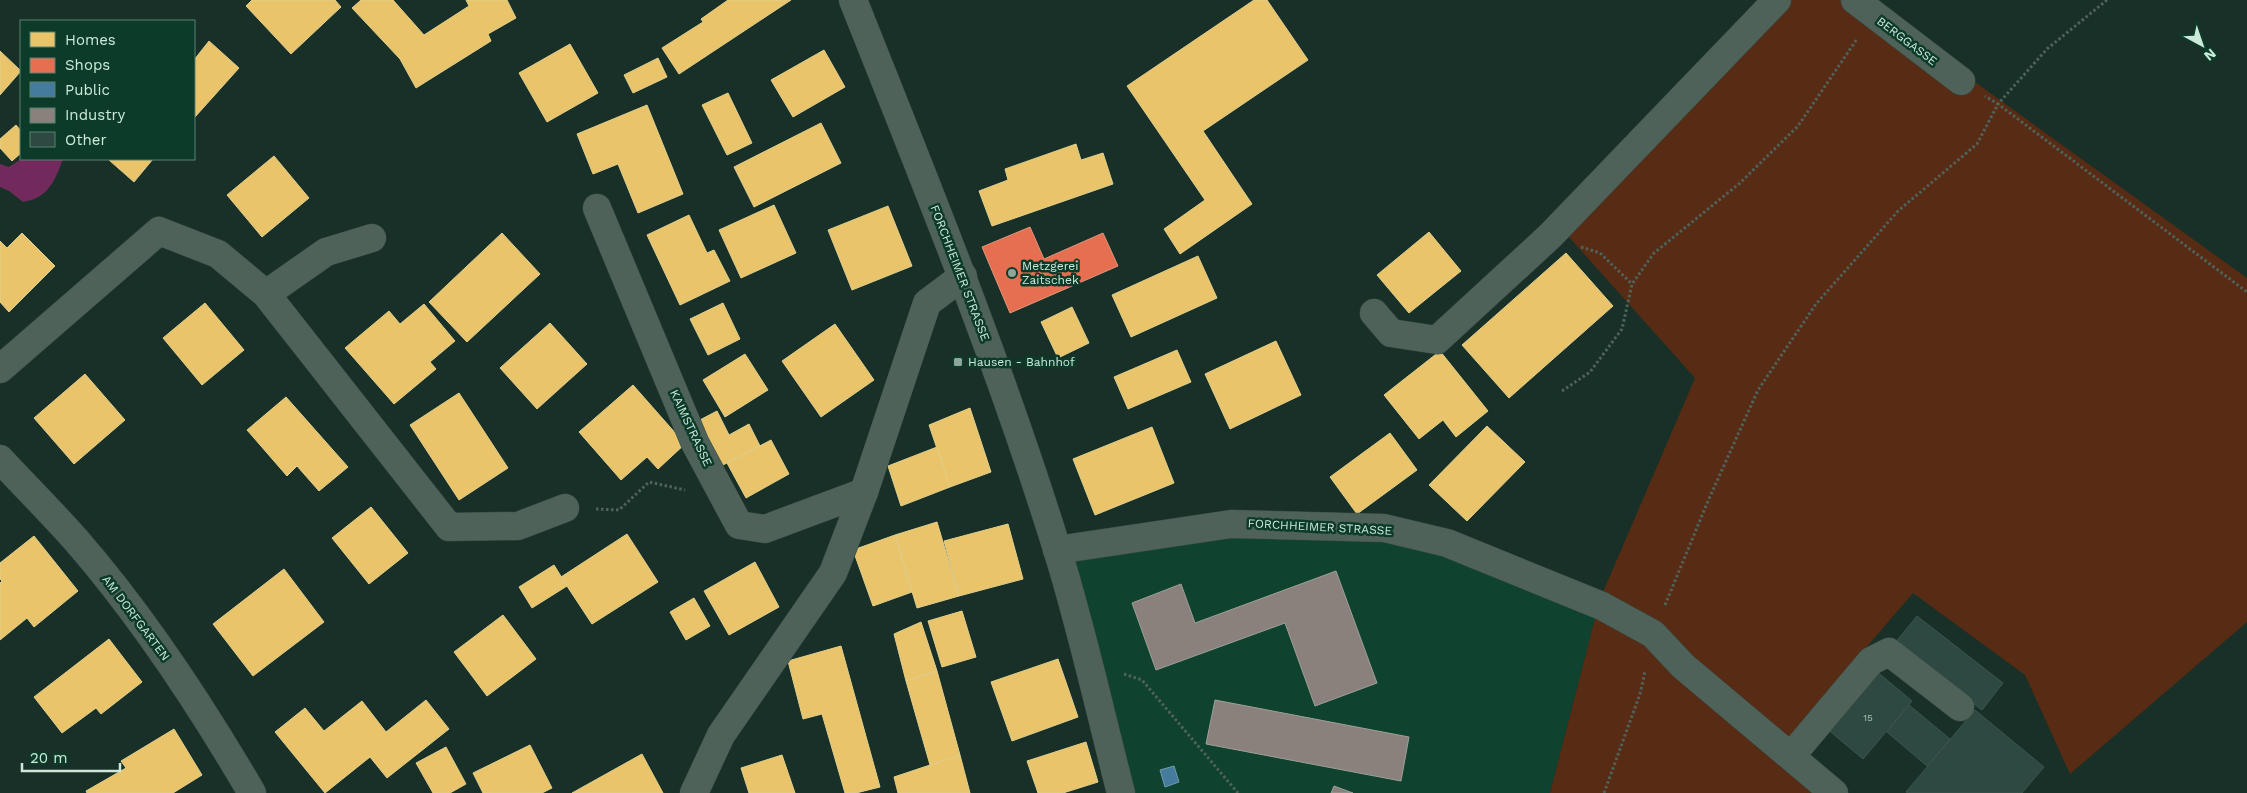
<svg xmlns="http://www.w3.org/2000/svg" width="2247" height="793" viewBox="0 0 2247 793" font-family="'Work Sans',sans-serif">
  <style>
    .built { fill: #0f422f }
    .green { fill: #572b14 }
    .water { fill: #712a5b }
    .homes { fill: #e9c46a; stroke: #e0cf8c }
    .shops { fill: #e76f51; stroke: #df947a }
    .public { fill: #457b9d; stroke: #6e9caf }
    .industry { fill: #8a817c; stroke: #9ea098 }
    .building { fill: #2e4942; stroke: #3c554f }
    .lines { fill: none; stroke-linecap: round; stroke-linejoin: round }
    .minor-casing { stroke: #364a41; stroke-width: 29 }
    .path { stroke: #50635b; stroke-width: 3; stroke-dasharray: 2.5 2.5; stroke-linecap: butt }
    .minor { stroke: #4e6259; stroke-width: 28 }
    .poi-dot { fill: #8da89b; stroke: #0d3b29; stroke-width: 2 }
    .labels { text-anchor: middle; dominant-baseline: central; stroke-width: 5; stroke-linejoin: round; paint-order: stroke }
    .number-label { font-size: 10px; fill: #a4c1b4 }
    .street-label { font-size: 12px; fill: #cce9da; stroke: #0d3b29 }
    .poi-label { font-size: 12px; fill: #cce9da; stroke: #0d3b29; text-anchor: start }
  </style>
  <rect width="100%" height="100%" fill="#183027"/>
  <path class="built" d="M1284,520L1413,534L1600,599L1550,793H1125L1058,541L1160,521Z"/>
  <path class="green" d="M1782,0H1861L2247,278V622L2070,774L2025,675L1913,593L1772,757L1820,793H1550L1600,599L1695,378L1559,226Z"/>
  <path class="water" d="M21,159H63C55,181 48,198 23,202L9,191L0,187V164L9,167Z"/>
  <g class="homes">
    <path d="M252,0H335L341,7L291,54L246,6Z"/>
    <path d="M361,0H393L424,35L469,6L466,0H507L516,18L488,34L491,41L416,88L400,59L352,8Z"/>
    <path d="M791,0L679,74L662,48L703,22L701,19L728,0Z"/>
    <path d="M1254,0H1267L1308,60L1203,131L1252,204L1180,254L1164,229L1205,200L1127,86Z"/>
    <path d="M209,41L239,68L195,117L194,60Z"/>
    <path d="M570,44L598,93L547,122L519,73Z"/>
    <path d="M824,50L845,87L793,117L771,80Z"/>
    <path d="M0,51L21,71L0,95Z"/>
    <path d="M658,58L667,77L633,93L624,75Z"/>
    <path d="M728,93L752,143L727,155L702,105Z"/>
    <path d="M647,105L683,194L638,213L618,164L593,174L577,134Z"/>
    <path d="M821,123L841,163L754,207L734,167Z"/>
    <path d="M16,125L21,131V153L12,161L0,148V139Z"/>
    <path d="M1076,144L1081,160L1103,153L1113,184L992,226L979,191L1008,180L1005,169Z"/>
    <path d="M274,156L309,198L262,237L227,195Z"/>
    <path d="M110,159H153L134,182L109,160Z"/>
    <path d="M774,205L796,253L741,278L719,230Z"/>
    <path d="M888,206L912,266L852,290L828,230Z"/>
    <path d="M689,215L707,253L714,250L730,281L680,305L647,235Z"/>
    <path d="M1429,232L1461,271L1409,313L1377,275Z"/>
    <path d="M22,233L55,266L9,312L0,302V241L7,248Z"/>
    <path d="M502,233L540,274L467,342L429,302Z"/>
    <path d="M1566,253L1613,306L1509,398L1462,345Z"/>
    <path d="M1198,256L1217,298L1131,337L1112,295Z"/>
    <path d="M205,303L244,350L202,385L163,338Z"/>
    <path d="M723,303L740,339L708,355L690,319Z"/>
    <path d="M424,304L455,341L430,362L436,369L394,404L345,348L389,311L400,324Z"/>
    <path d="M1072,307L1089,343L1058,358L1041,322Z"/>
    <path d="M550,323L587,364L537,409L500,368Z"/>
    <path d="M835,324L874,380L821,417L782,361Z"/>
    <path d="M1276,341L1301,395L1230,429L1205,374Z"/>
    <path d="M1177,350L1191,382L1128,409L1114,377Z"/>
    <path d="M1440,351L1488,411L1456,437L1443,420L1419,439L1384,395Z"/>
    <path d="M745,354L768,390L725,417L703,380Z"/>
    <path d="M85,374L125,420L74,464L34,418Z"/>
    <path d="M633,385L685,444L658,469L647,457L621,480L579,432Z"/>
    <path d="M459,393L508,468L459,500L410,425Z"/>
    <path d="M286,397L348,467L319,491L297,466L287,476L247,430Z"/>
    <path d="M970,408L991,472L950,487L929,425Z"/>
    <path d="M717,411L729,435L749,424L760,446L719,467L696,422Z"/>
    <path d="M1487,426L1525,462L1467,521L1429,485Z"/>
    <path d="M1152,427L1174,483L1095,515L1073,459Z"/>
    <path d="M1390,433L1417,470L1357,514L1330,477Z"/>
    <path d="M771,440L789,474L746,498L727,463Z"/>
    <path d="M937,447L950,487L901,506L888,466Z"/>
    <path d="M371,507L408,553L369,584L332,538Z"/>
    <path d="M937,522L959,596L917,608L895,535Z"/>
    <path d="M1008,524L1023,579L959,596L944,541Z"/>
    <path d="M627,534L658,582L592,624L561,577Z"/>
    <path d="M895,535L912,592L873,606L853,550Z"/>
    <path d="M34,536L78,591L34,627L27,618L0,640V583L2,581L0,579V563Z"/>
    <path d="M755,562L779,607L729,635L704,591Z"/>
    <path d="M554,565L567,586L532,608L519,587Z"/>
    <path d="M284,569L324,622L253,676L213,624Z"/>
    <path d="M694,598L710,626L686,640L670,612Z"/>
    <path d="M962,611L976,657L942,667L928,621Z"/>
    <path d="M503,615L536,659L487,696L454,652Z"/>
    <path d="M921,622L937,671L906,681L894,634Z"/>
    <path d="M109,639L142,682L101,714L96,708L62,733L34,697Z"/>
    <path d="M841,646L880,787L856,793H845L822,714L803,719L788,661Z"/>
    <path d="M1058,659L1078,717L1012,741L991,682Z"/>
    <path d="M937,671L960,755L930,765L906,681Z"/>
    <path d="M426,700L449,729L387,778L370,757L325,793L275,732L305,708L324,731L362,701L386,732Z"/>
    <path d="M174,729L202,775L173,793H87L86,791L126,768L121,761Z"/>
    <path d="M1086,742L1098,782L1063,793H1038L1027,761Z"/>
    <path d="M530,745L552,788L542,793H483L473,773Z"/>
    <path d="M446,747L466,784L450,793H433L416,763Z"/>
    <path d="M642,754L663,793H572Z"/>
    <path d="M782,755L795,793H749L741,768Z"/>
    <path d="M960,755L970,793H898L894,777Z"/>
  </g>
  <path class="shops" d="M1030,227L1044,259L1103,233L1118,266L1010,313L982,247Z"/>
  <path class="public" d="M1174,766L1179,782L1165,787L1160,770Z"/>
  <g class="industry">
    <path d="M1336,571L1377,683L1315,706L1285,623L1156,670L1132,603L1181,584L1195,623Z"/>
    <path d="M1215,700L1409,737L1401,781L1206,744Z"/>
    <path d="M1334,786L1353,793H1331Z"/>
  </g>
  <g class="building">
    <path d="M1917,616L2003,683L1982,710L1895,643Z"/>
    <path d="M1875,670L1912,701L1863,759L1826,728Z"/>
    <path d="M1909,705L1950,739L1927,766L1887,732Z"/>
    <path d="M1975,710L2044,767L2022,793H1908L1906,792Z"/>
  </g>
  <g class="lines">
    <defs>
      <g id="minor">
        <path d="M853,0C925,181 999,362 1057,549C1082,629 1100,712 1121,793"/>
        <path d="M1855,0L1961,81"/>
        <path d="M597,208L695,443L739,525L765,529L864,492"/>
        <path d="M266,294L326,252L372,238"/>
        <path d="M1374,313L1391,333L1437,340L1550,236L1777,0"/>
        <path d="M0,369L159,231L218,254L266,294L449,527L518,526L565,508"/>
        <path d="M0,459C25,486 51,512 76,540C143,617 200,704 252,793"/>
        <path d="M1057,550L1231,524L1384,528L1447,543L1602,606L1653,634L1683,666L1834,793"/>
        <path d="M1791,756L1871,661L1889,652L1960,707"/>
        <path d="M694,793L721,735L833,573L864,492L927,303L963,276"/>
      </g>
    </defs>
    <use href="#minor" class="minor-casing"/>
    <g class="path">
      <path d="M2107,0L2047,49L1998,104L2247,292"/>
      <path d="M1581,247L1600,253L1632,284"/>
      <path d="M1562,391L1590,372L1622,329L1632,284L1654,253L1740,183L1798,126L1857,39"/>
      <path d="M596,509L619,510L649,482L685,490"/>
      <path d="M1665,605L1708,501L1758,390L1816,304L1898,211L1977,144L1998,104L1985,96"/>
      <path d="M1124,674L1142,680L1238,793"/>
      <path d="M1604,793L1640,694L1645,671"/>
    </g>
    <use href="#minor" class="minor"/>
  </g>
  <g class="poi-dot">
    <circle cx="1012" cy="273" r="5"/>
    <rect x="953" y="357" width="10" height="10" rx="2.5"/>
  </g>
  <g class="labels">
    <g class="number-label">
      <text x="1868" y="717">15</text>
    </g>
    <g class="street-label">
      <text transform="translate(1907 41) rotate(37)">BERGGASSE</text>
      <text transform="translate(960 273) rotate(69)">FORCHHEIMER STRASSE</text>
      <text transform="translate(691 428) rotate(65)">KAIMSTRASSE</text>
      <text transform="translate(1320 527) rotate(3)">FORCHHEIMER STRASSE</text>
      <text transform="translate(136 618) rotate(53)">AM DORFGARTEN</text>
    </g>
    <g class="poi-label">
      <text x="1022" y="266">Metzgerei<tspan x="1022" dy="14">Zaitschek</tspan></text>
      <text x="968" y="362">Hausen - Bahnhof</text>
    </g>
  </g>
  <rect x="20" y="20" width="175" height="140" fill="#0d3b29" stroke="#598170"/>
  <rect x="30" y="32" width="25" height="15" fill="#e9c46a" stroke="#598170"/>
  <text x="65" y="45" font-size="15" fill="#cce9da">Homes</text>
  <rect x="30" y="58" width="25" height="15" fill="#e76f51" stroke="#598170"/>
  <text x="65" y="70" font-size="15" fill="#cce9da">Shops</text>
  <rect x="30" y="82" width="25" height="15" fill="#457b9d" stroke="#598170"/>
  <text x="65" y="95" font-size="15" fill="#cce9da">Public</text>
  <rect x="30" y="108" width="25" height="15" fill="#8a817c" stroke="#598170"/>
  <text x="65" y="120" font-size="15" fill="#cce9da">Industry</text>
  <rect x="30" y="132" width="25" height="15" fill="#2e4942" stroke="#598170"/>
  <text x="65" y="145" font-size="15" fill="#cce9da">Other</text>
  <g transform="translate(2202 45) rotate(140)" stroke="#0d3b29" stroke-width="4" paint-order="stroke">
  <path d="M0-4L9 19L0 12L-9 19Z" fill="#cce9da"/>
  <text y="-8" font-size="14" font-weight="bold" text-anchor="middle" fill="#cce9da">N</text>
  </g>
  <path d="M22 763v8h98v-8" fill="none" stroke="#cce9da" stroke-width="2.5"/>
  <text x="30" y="763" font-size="15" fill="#cce9da" stroke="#0d3b29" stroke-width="4" paint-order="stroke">20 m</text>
</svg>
